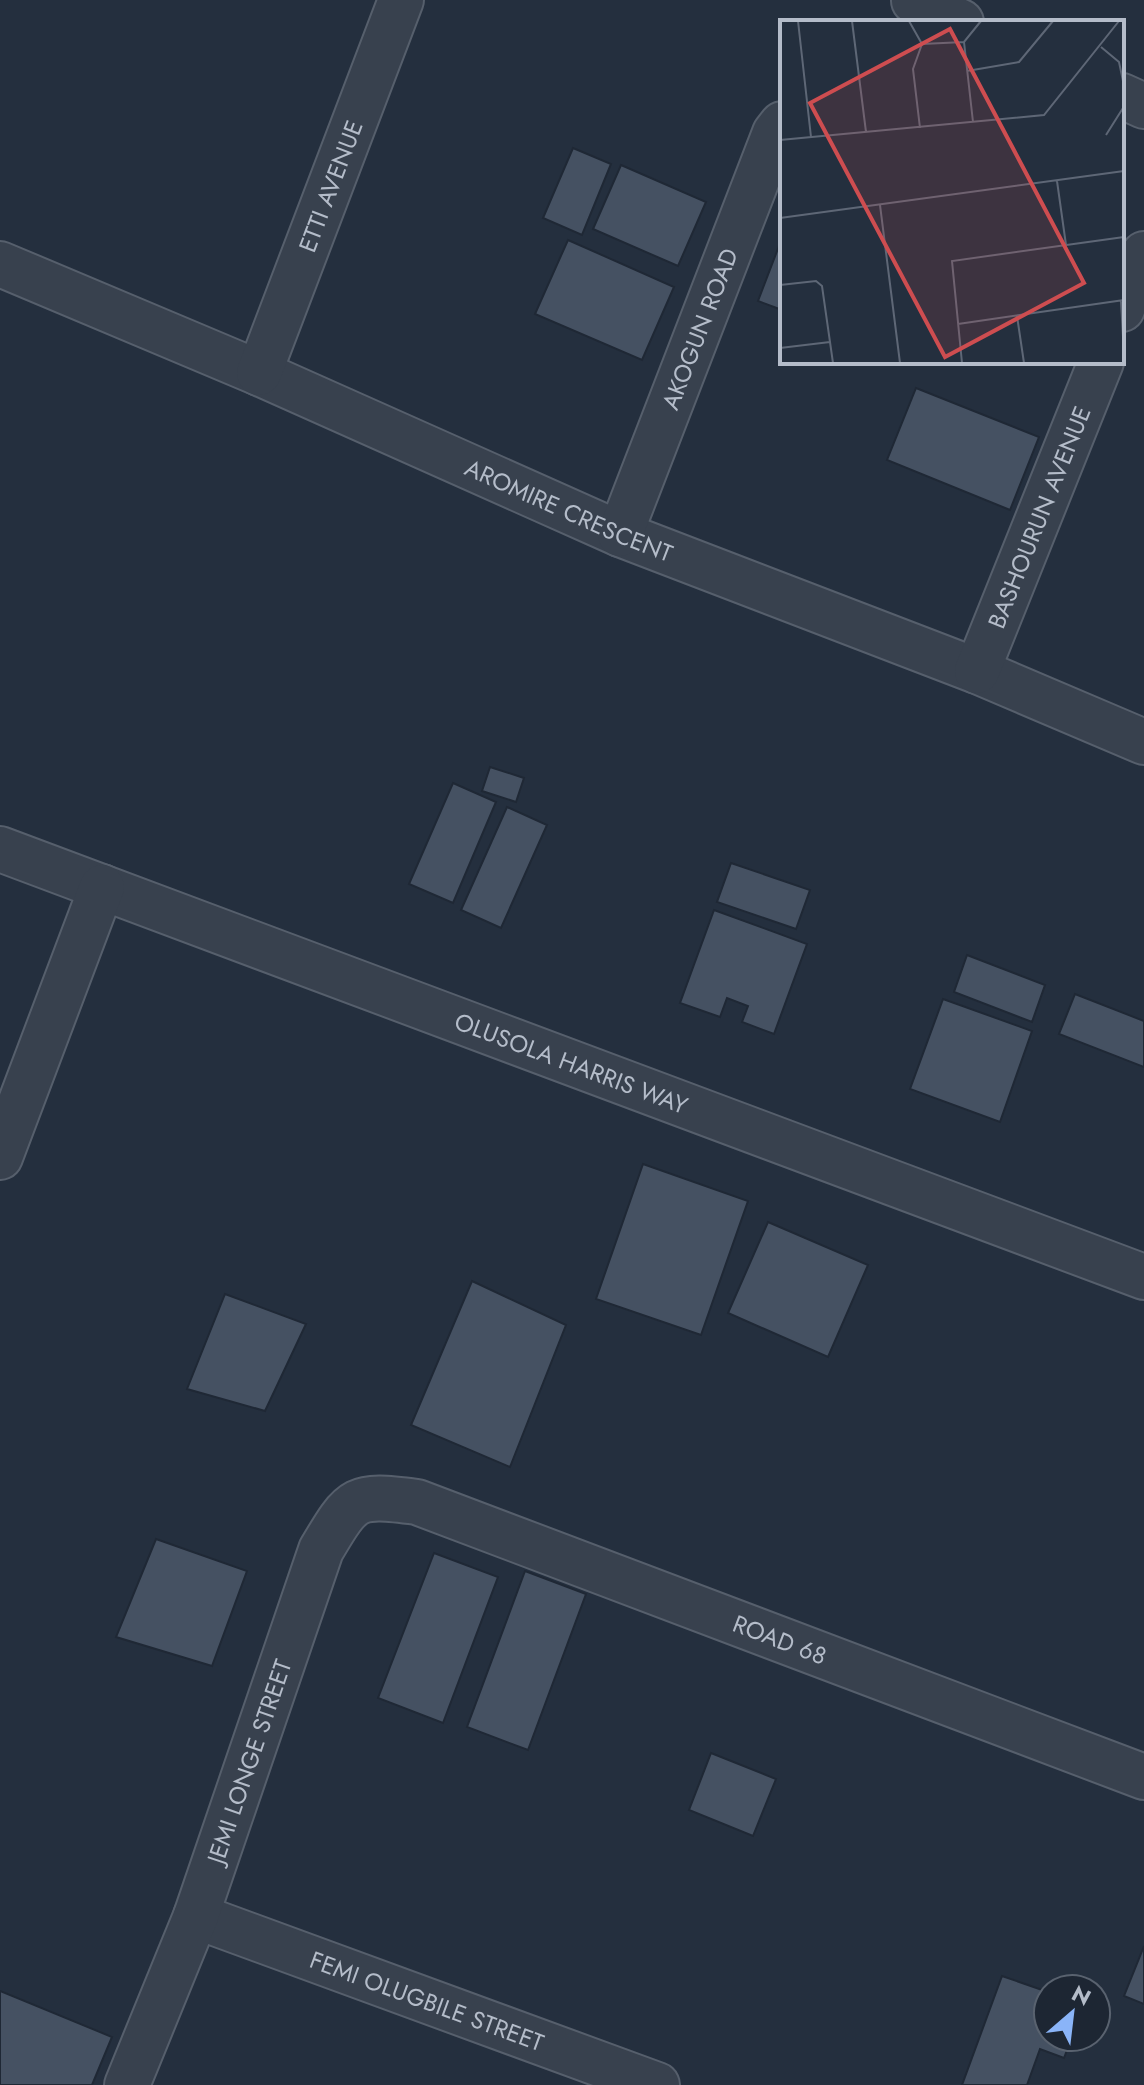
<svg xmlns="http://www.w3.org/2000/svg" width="1144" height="2085" viewBox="0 0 1144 2085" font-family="Jost,sans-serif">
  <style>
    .building { fill: #455162; stroke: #1f2835; stroke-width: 2 }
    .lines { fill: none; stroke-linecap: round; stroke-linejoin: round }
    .minor-casing { stroke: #565f6c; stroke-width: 48 }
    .minor { stroke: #38414e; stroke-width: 44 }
    .labels { text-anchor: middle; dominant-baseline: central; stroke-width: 6; stroke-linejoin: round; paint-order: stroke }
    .street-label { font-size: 24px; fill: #b4bcc9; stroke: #1d2633 }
    .inset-road { fill: none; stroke: #5e6776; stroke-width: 2 }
    .view { fill: #ce4d50; fill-opacity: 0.15; stroke: #ce4d50; stroke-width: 4 }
    .inset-edge { fill: none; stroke: #b4bcc9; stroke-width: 4 }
  </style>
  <rect width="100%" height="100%" fill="#242f3e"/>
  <g class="building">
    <path d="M573,148L611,164L582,235L543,218Z"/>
    <path d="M621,165L706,202L678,266L593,229Z"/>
    <path d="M782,238V310L758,301Z"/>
    <path d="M568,240L674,287L642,360L535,314Z"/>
    <path d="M916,388L1039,437L1010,510L887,460Z"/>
    <path d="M490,767L524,778L516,802L482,791Z"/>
    <path d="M453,783L496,802L453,903L409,884Z"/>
    <path d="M507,807L547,825L501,928L461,910Z"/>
    <path d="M731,863L810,890L796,929L717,902Z"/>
    <path d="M714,910L807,944L774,1034L742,1022L748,1006L727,998L720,1017L680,1003Z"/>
    <path d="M967,955L1045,985L1032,1022L954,992Z"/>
    <path d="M1075,994L1144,1021V1067L1059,1034Z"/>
    <path d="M943,999L1032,1031L1000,1122L910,1089Z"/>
    <path d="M643,1164L748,1201L701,1335L596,1299Z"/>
    <path d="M768,1222L868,1265L828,1357L728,1313Z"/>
    <path d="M472,1281L566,1325L510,1467L411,1425Z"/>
    <path d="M225,1294L306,1324L265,1411L187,1389Z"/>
    <path d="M156,1539L247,1571L212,1666L116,1637Z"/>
    <path d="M434,1553L498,1577L443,1723L378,1698Z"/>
    <path d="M525,1571L586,1594L528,1750L467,1727Z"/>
    <path d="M711,1753L776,1779L753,1836L689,1810Z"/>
    <path d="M1144,1946V2004L1124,1996Z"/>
    <path d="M1002,1976L1048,1992V2037H1072L1064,2058L1040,2049L1027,2085H962Z"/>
    <path d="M0,1991L112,2037L92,2085H0Z"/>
  </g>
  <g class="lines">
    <defs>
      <g id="minor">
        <path d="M914,1L961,22"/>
        <path d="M1122,96L1144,106"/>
        <path id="s1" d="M0,264L259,373L620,534L977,671L1144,742"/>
        <path d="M1122,309L1144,254"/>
        <path id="s2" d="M259,373L401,0"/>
        <path id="s3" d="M620,534L775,133L782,124"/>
        <path id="s4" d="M977,671L1101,362"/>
        <path id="s5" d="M0,849L1144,1277"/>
        <path d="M0,1157L102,887"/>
        <path id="s6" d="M196,1916L657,2085"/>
        <path id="s7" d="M127,2085L196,1916L321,1550C353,1496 354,1494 417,1502L1144,1777"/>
      </g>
    </defs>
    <use href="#minor" class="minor-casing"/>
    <use href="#minor" class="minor"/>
  </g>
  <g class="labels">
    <g class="street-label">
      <text stroke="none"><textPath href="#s2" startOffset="200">ETTI AVENUE</textPath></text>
      <text stroke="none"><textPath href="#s3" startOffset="220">AKOGUN ROAD</textPath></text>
      <text stroke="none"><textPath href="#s1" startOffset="620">AROMIRE CRESCENT</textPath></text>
      <text stroke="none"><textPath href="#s4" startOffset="166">BASHOURUN AVENUE</textPath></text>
      <text stroke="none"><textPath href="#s5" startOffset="610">OLUSOLA HARRIS WAY</textPath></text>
      <text stroke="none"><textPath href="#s7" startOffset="1078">ROAD 68</textPath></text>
      <text stroke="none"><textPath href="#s7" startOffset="346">JEMI LONGE STREET</textPath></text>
      <text stroke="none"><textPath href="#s6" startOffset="246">FEMI OLUGBILE STREET</textPath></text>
    </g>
  </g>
  <g transform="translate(780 20)">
    <rect width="344" height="344" fill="#242f3e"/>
    <path class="inset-road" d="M18,1L31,117M72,1L86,112M129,1L142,24M184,22L193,102M142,24L184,22L201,1M321,27L339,42L343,61V88L326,115M187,51L239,42L273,1M140,108L133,49L142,24M0,120L264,95L339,1M277,161L286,225M100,185L120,343M0,198L344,151M0,265L36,261L42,266L53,343M341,281L344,335M237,296L244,343M178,304L344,280M0,328L50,322M182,343L172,241L344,217"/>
    <path class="view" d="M170,9L304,263L165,337L30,83Z"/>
    <rect width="344" height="344" class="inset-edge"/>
  </g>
  <g transform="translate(1072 2013) rotate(28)"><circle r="38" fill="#1d2633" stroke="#59626f" stroke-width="2"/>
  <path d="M0-6L14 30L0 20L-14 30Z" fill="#8ab4f8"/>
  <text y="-12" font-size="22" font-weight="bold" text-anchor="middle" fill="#b4bcc9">N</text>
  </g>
</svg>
